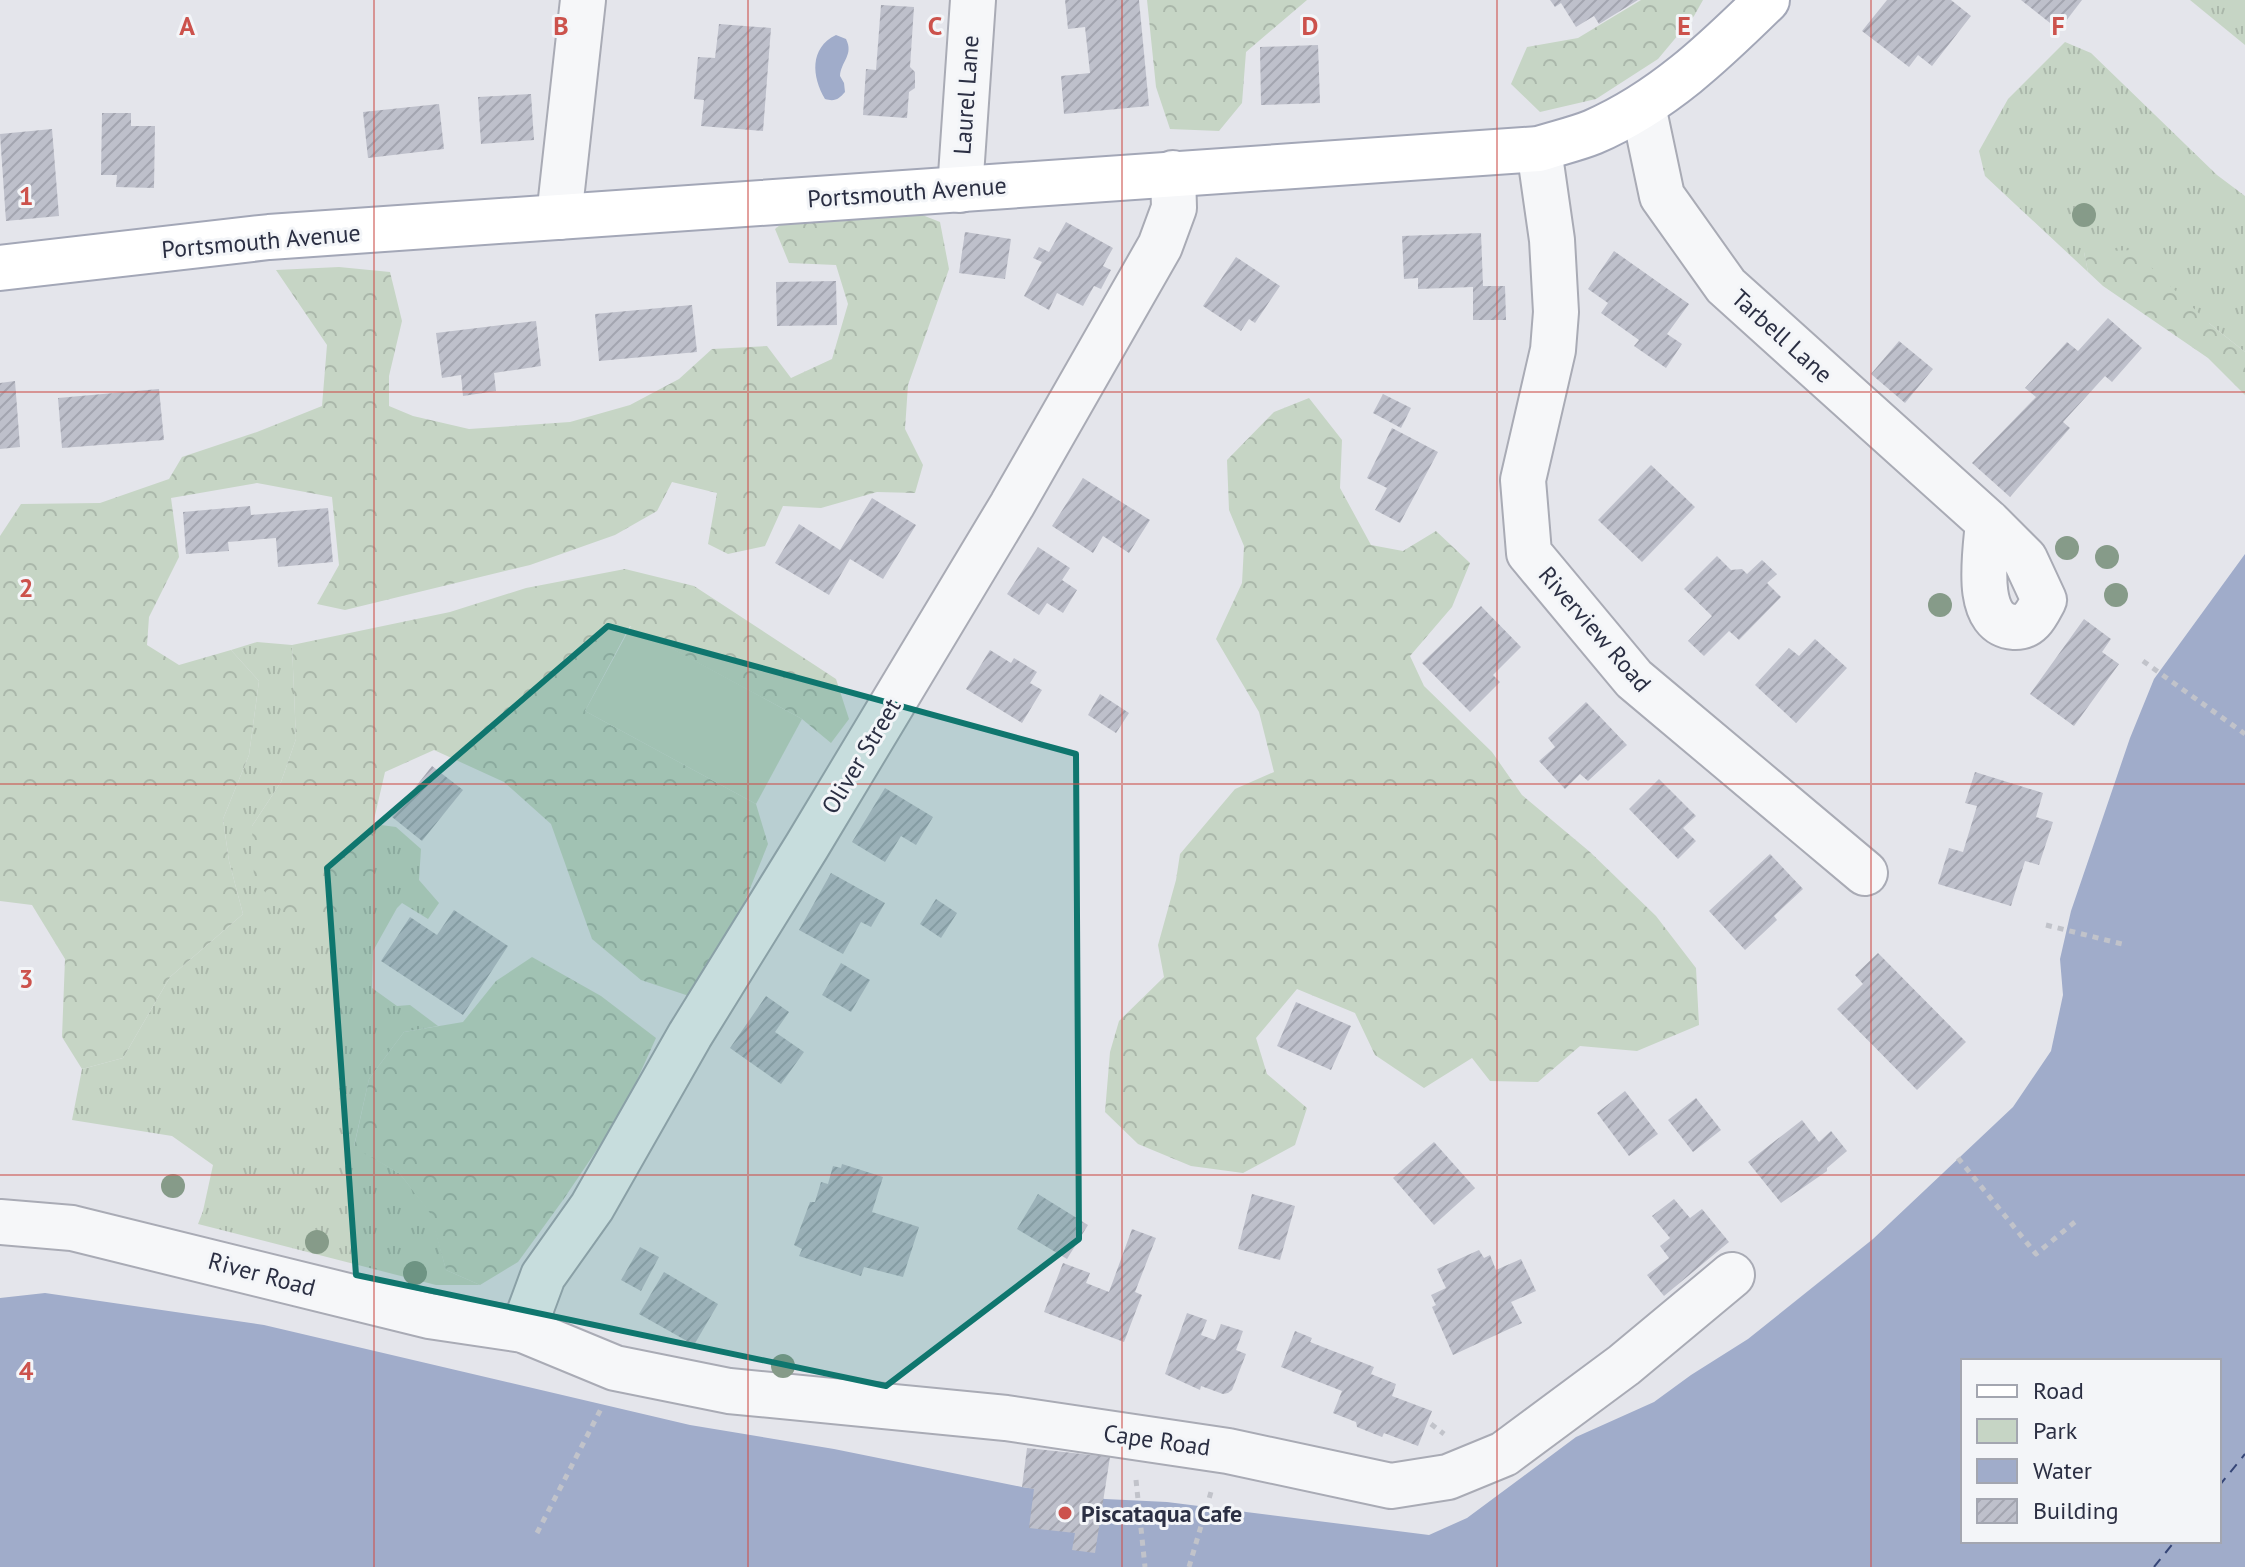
<svg xmlns="http://www.w3.org/2000/svg" width="2245" height="1567" viewBox="0 0 2245 1567" font-family="'PT Sans',sans-serif">
  <style>
    .grass { fill: url(#grass-tufts) }
    .forest { fill: url(#forest-crowns) }
    .green { fill: #c6d5c5 }
    .water { fill: #a0acca; fill-rule: evenodd }
    .lines { fill: none; stroke-linecap: round; stroke-linejoin: round }
    .ferry { stroke: #364677; stroke-width: 2; stroke-dasharray: 10 8; stroke-linecap: butt }
    .building { fill: url(#building-hatch) }
    .minor-casing { stroke: #a9abb5; stroke-width: 48 }
    .major-casing { stroke: #a3a7b7; stroke-width: 48 }
    .path { stroke: #c1c3ca; stroke-width: 5; stroke-dasharray: 6 6; stroke-linecap: butt }
    .minor { stroke: #f6f7f9; stroke-width: 44 }
    .major { stroke: #fff; stroke-width: 44 }
    .tree { fill: #869b89 }
    .marked { fill: #0f766e; fill-opacity: 0.2; stroke: #0f766e; stroke-width: 6; stroke-linejoin: round }
    .grid { fill: none; stroke: #cc524c; stroke-width: 2; stroke-opacity: 0.55 }
    .poi-dot { fill: #cc524c; stroke: #f3f5f8; stroke-width: 3 }
    .labels { text-anchor: middle; dominant-baseline: central; stroke-width: 6; stroke-linejoin: round; paint-order: stroke }
    .street-label { font-size: 24px; fill: #2b2f43; stroke: #f3f5f8 }
    .poi-label { font-size: 24px; font-weight: bold; fill: #2b2f43; stroke: #f3f5f8; text-anchor: start }
    .grid-label { font-size: 26px; text-anchor: middle; font-weight: bold; fill: #cc524c; stroke: #f3f5f8; stroke-width: 6; stroke-linejoin: round; paint-order: stroke }
  </style>
  <defs>
    <pattern id="grass-tufts" width="24" height="20" patternUnits="userSpaceOnUse" patternTransform="scale(2)"><rect width="24" height="20" fill="#c6d5c5"/><path d="M3 7l-1-3M5 7V3M7 7l1-3M15 17l-1-3M17 17v-4M19 17l1-3" fill="none" stroke="#aab7aa"/></pattern>
    <pattern id="forest-crowns" width="20" height="18" patternUnits="userSpaceOnUse" patternTransform="scale(2)"><rect width="20" height="18" fill="#c6d5c5"/><path d="M2 6a3 3 0 1 1 6 0M12 15a3 3 0 1 1 6 0" fill="none" stroke="#aab7aa"/></pattern>
    <pattern id="building-hatch" width="6" height="6" patternUnits="userSpaceOnUse" patternTransform="scale(2)"><rect width="6" height="6" fill="#bec0cb"/><path d="M-1 1l2-2M0 6l6-6M5 7l2-2" fill="none" stroke="#a3a5b0"/></pattern>
  </defs>
  <rect width="100%" height="100%" fill="#e4e5eb"/>
  <g class="grass">
    <path d="M2190,0H2245V45Z"/>
    <path d="M2065,42L2091,53L2217,175L2245,196V352L2210,324L2084,252L2088,272L1985,176L1979,151L2008,99Z"/>
    <path d="M257,642L292,645L296,739L281,782L252,826L374,877L373,824L396,827L421,849L419,880L439,903L428,919L402,903L397,908L373,951L372,988L397,1006L410,1005L438,1026L404,1032L369,1079L354,1146L400,1174L431,1213L446,1270L480,1285H436L198,1224L203,1211L213,1165L172,1136L72,1120L82,1069L123,1058L170,977L243,914L229,861L223,819L249,755L259,681L231,650Z"/>
  </g>
  <g class="forest">
    <path d="M1147,0H1307L1246,52L1242,103L1219,131L1170,129L1156,87Z"/>
    <path d="M1641,0H1703L1694,16L1658,59L1596,99L1540,112L1511,84L1527,47L1578,38Z"/>
    <path d="M897,205L940,222L949,269L908,385L905,429L923,465L915,493L877,492L821,508L783,506L765,546L728,554L708,544L717,493L672,482L657,511L615,535L530,565L345,610L317,604L339,565L332,497L257,483L171,498L179,557L149,617L147,645L179,665L231,650L259,681L249,755L223,819L229,861L243,914L170,977L123,1058L82,1069L62,1037L65,959L32,905L0,901V536L21,504L100,503L169,479L182,457L257,432L322,406L327,345L276,270L339,267L390,272L402,321L389,376V406L413,416L469,429L570,422L630,405L679,379L712,349L767,346L791,378L832,359L848,304L836,265L789,263L775,229L798,211Z"/>
    <path d="M2133,250L2210,324L2245,352V395L2208,358L2103,286L2088,272L2084,252Z"/>
    <path d="M1309,398L1342,440L1340,488L1371,545L1403,551L1436,531L1470,563L1452,607L1410,656L1424,686L1492,752L1522,795L1590,852L1656,916L1696,968L1699,1025L1637,1051L1580,1046L1538,1082L1490,1081L1472,1058L1424,1088L1375,1055L1355,1013L1297,989L1256,1038L1267,1074L1307,1108L1295,1145L1243,1173L1191,1166L1138,1144L1105,1112L1110,1052L1119,1021L1164,977L1158,945L1176,880L1180,854L1235,789L1274,772L1259,712L1216,639L1242,583L1244,546L1229,510L1227,460L1274,412Z"/>
    <path d="M625,569L694,586L836,679L849,719L831,743L802,719L630,626L585,711L756,804L768,844L736,923L689,996L641,980L592,939L551,824L504,782L434,750L385,772L373,824L374,877L338,916L289,918L254,880L252,826L281,782L296,739L292,645L450,612L526,588Z"/>
    <path d="M532,957L601,996L656,1038L623,1111L563,1200L518,1262L480,1285L446,1270L430,1213L400,1174L354,1147L369,1079L404,1032L463,1022L496,981Z"/>
  </g>
  <path class="green" d="M631,626L802,719L756,804L585,711Z"/>
  <g class="water">
    <path d="M836,35L846,39C854,55 841,61 840,76L844,83L845,92C839,99 835,102 825,99C812,77 809,48 836,35Z"/>
    <path d="M2245,554V1567H0V1298L45,1293L264,1325L690,1425L834,1449L1022,1487L1105,1499L1167,1502L1429,1535L1467,1518L1576,1437L1654,1402L1691,1375L1748,1339L1873,1239L2013,1107L2051,1051L2063,995L2060,959L2071,911L2130,738L2154,679ZM1963,1361H2219V1541H1963Z"/>
  </g>
  <g class="lines">
    <g class="ferry">
      <path d="M2219,1486L2245,1454"/>
      <path d="M2154,1567L2175,1541"/>
    </g>
  </g>
  <g class="building">
    <path d="M1065,0H1139L1149,106L1064,114L1061,76L1090,73L1085,27L1068,29Z"/>
    <path d="M1550,0H1638L1599,24L1594,16L1576,27L1561,3L1555,7Z"/>
    <path d="M1887,0H1951L1971,16L1932,66L1918,55L1909,67L1862,31Z"/>
    <path d="M2021,0H2082L2059,30Z"/>
    <path d="M881,5L914,7L910,67L915,72V88L909,92L907,118L863,115L866,69L876,70Z"/>
    <path d="M719,24L771,28L763,131L701,126L704,100L694,99L698,57L715,58Z"/>
    <path d="M1318,45L1320,103L1261,105L1260,47Z"/>
    <path d="M531,94L534,140L481,144L478,97Z"/>
    <path d="M439,104L444,149L368,158L363,112Z"/>
    <path d="M102,113H131V126H155L154,188L116,187L117,175H101Z"/>
    <path d="M52,129L59,216L6,221L0,134Z"/>
    <path d="M1066,222L1113,248L1103,266L1111,270L1101,289L1094,286L1083,306L1057,293L1049,310L1024,296L1042,262L1033,258L1039,247L1049,252Z"/>
    <path d="M965,232L1011,239L1005,279L959,273Z"/>
    <path d="M1481,233L1483,286H1505L1506,320H1473V287L1418,289V278L1404,279L1402,236Z"/>
    <path d="M1614,251L1689,304L1667,334L1682,344L1666,368L1634,346L1639,340L1601,313L1608,303L1588,289Z"/>
    <path d="M1236,257L1280,286L1255,323L1249,319L1241,331L1203,306Z"/>
    <path d="M836,281L837,325L777,326L776,282Z"/>
    <path d="M692,305L697,352L599,361L595,314Z"/>
    <path d="M2108,318L2142,348L2112,382L2105,376L2063,422L2070,428L2010,497L1972,463L2036,397L2025,388L2067,342L2078,351Z"/>
    <path d="M536,321L541,366L494,373L496,391L463,396L461,375L442,378L436,333Z"/>
    <path d="M1899,341L1933,369L1905,403L1871,374Z"/>
    <path d="M15,381L20,447L0,449V383Z"/>
    <path d="M159,389L164,440L62,448L58,398Z"/>
    <path d="M1383,394L1411,408L1401,428L1373,413Z"/>
    <path d="M1392,428L1438,452L1400,523L1375,510L1387,488L1367,478Z"/>
    <path d="M1651,465L1695,507L1642,562L1598,520Z"/>
    <path d="M1083,478L1150,520L1129,553L1103,536L1093,553L1052,526Z"/>
    <path d="M872,498L916,525L883,579L850,559L829,595L775,563L799,524L840,550Z"/>
    <path d="M250,506L251,515L328,508L333,562L278,567L276,538L228,542L229,551L186,554L183,512Z"/>
    <path d="M1038,547L1070,568L1062,580L1077,590L1063,613L1047,603L1039,615L1007,594Z"/>
    <path d="M1717,556L1731,570L1742,569L1747,574L1762,560L1777,574L1767,583L1781,597L1739,640L1729,631L1704,656L1688,641L1712,616L1684,589Z"/>
    <path d="M1481,606L1521,647L1493,675L1500,682L1470,712L1422,663Z"/>
    <path d="M2084,619L2111,639L2102,652L2119,664L2074,726L2030,694Z"/>
    <path d="M1815,639L1847,668L1796,723L1755,685L1789,648L1799,656Z"/>
    <path d="M990,650L1011,663L1014,658L1037,672L1030,683L1042,690L1022,723L966,689Z"/>
    <path d="M1100,694L1129,713L1116,733L1088,715Z"/>
    <path d="M1586,702L1627,745L1588,781L1580,774L1565,789L1539,761L1555,747L1548,738Z"/>
    <path d="M432,766L463,790L422,841L392,817Z"/>
    <path d="M1975,772L2043,793L2036,817L2053,822L2039,865L2025,861L2011,906L1938,884L1949,848L1963,852L1977,806L1965,803Z"/>
    <path d="M1659,779L1696,816L1683,828L1696,841L1678,859L1629,809Z"/>
    <path d="M885,788L933,817L916,845L901,836L885,862L852,842Z"/>
    <path d="M1770,854L1803,889L1774,916L1777,920L1745,950L1709,911Z"/>
    <path d="M831,873L885,903L871,927L861,922L843,954L799,930Z"/>
    <path d="M936,899L957,913L941,938L920,924Z"/>
    <path d="M454,910L508,946L463,1015L381,961L410,917L437,935Z"/>
    <path d="M1878,953L1966,1042L1917,1090L1837,1009L1863,984L1855,975Z"/>
    <path d="M841,963L870,980L851,1012L822,995Z"/>
    <path d="M766,996L789,1012L775,1032L804,1052L781,1084L730,1048Z"/>
    <path d="M1296,1002L1351,1026L1331,1070L1277,1046Z"/>
    <path d="M1625,1091L1658,1134L1629,1156L1597,1113Z"/>
    <path d="M1696,1098L1721,1130L1693,1152L1668,1120Z"/>
    <path d="M1802,1120L1819,1142L1831,1131L1847,1151L1827,1168V1171L1781,1203L1748,1162Z"/>
    <path d="M1434,1142L1475,1188L1434,1225L1393,1178Z"/>
    <path d="M842,1164L883,1177L872,1212L919,1227L903,1277L864,1267L861,1276L799,1256L802,1249L794,1245L810,1202H815L821,1182L828,1184L833,1166L841,1168Z"/>
    <path d="M1038,1194L1088,1225L1067,1259L1017,1229Z"/>
    <path d="M1252,1194L1295,1206L1280,1260L1238,1249Z"/>
    <path d="M1674,1199L1690,1218L1702,1209L1729,1242L1664,1296L1647,1275L1669,1258L1660,1246L1670,1238L1652,1216Z"/>
    <path d="M1132,1229L1156,1238L1135,1292L1142,1295L1124,1342L1044,1312L1063,1263L1090,1273L1086,1283L1109,1292Z"/>
    <path d="M640,1247L659,1257L641,1291L621,1280Z"/>
    <path d="M1479,1250L1484,1258L1490,1255L1496,1270L1521,1259L1536,1291L1511,1302L1522,1323L1453,1355L1432,1307L1436,1305L1431,1295L1446,1288L1437,1269Z"/>
    <path d="M664,1272L718,1304L694,1345L639,1314Z"/>
    <path d="M1187,1313L1207,1320L1201,1335L1215,1340L1221,1324L1243,1331L1236,1350L1246,1354L1232,1390L1228,1393L1223,1394L1201,1386L1200,1390L1165,1374Z"/>
    <path d="M1295,1331L1312,1338L1310,1342L1374,1367L1371,1374L1396,1384L1392,1396L1432,1411L1418,1446L1384,1433L1382,1437L1357,1427L1356,1422L1333,1413L1342,1391L1281,1367Z"/>
    <path d="M1027,1448L1110,1457L1095,1553L1072,1550L1075,1533L1029,1528L1034,1489L1022,1487Z"/>
  </g>
  <g class="lines">
    <defs>
      <g id="minor">
        <path d="M1643,106L1662,196L1726,286L1988,522L2025,559L2044,600C2037,613 2031,628 2014,627C1972,624 1986,550 1988,522"/>
        <path d="M1539,149L1552,240L1556,312L1553,350L1523,480L1529,553L1634,679L1865,873"/>
        <path d="M960,190L973,0"/>
        <path d="M559,217L583,0"/>
        <path d="M0,1222L72,1228L429,1316L523,1330L615,1368L729,1391L1006,1418L1228,1451L1391,1486L1448,1477L1504,1454L1624,1365L1732,1275"/>
        <path d="M523,1330L543,1276L592,1207L690,1035L807,846L1012,505L1160,246L1174,208L1173,173"/>
      </g>
      <path id="major" d="M0,268L269,237L1539,149C1557,143 1576,139 1593,132C1662,102 1714,52 1767,0"/>
    </defs>
    <use href="#minor" class="minor-casing"/>
    <use href="#major" class="major-casing"/>
    <g class="path">
      <path d="M2143,661L2245,734"/>
      <path d="M2046,925L2126,945"/>
      <path d="M1958,1158L2036,1254L2076,1221"/>
      <path d="M1431,1424L1444,1434"/>
      <path d="M1136,1480L1145,1567"/>
      <path d="M537,1533L603,1405"/>
      <path d="M1189,1567L1211,1492"/>
    </g>
    <use href="#minor" class="minor"/>
    <use href="#major" class="major"/>
  </g>
  <g class="tree">
    <circle cx="2084" cy="215" r="12"/>
    <circle cx="2067" cy="548" r="12"/>
    <circle cx="2107" cy="557" r="12"/>
    <circle cx="2116" cy="595" r="12"/>
    <circle cx="1940" cy="605" r="12"/>
    <circle cx="173" cy="1186" r="12"/>
    <circle cx="317" cy="1242" r="12"/>
    <circle cx="415" cy="1273" r="12"/>
    <circle cx="783" cy="1366" r="12"/>
  </g>
  <path class="marked" d="M608,626L1076,754L1079,1239L886,1386L356,1275L327,868Z"/>
  <path class="grid" d="M374,0V1567M748,0V1567M1122,0V1567M1497,0V1567M1871,0V1567M0,392H2245M0,784H2245M0,1175H2245"/>
  <circle class="poi-dot" cx="1065" cy="1513" r="8"/>
  <g class="labels">
    <g class="street-label">
      <text transform="translate(966 95) rotate(-86)">Laurel Lane</text>
      <text transform="translate(907 192) rotate(-4)">Portsmouth Avenue</text>
      <text transform="translate(261 241) rotate(-5)">Portsmouth Avenue</text>
      <text transform="translate(1782 336) rotate(42)">Tarbell Lane</text>
      <text transform="translate(1595 629) rotate(49)">Riverview Road</text>
      <text transform="translate(861 756) rotate(-59)">Oliver Street</text>
      <text transform="translate(262 1274) rotate(15)">River Road</text>
      <text transform="translate(1157 1440) rotate(8)">Cape Road</text>
    </g>
    <g class="poi-label">
      <text x="1081" y="1513">Piscataqua Cafe</text>
    </g>
  </g>
  <g class="grid-label">
    <text x="187" y="35">A</text>
    <text x="561" y="35">B</text>
    <text x="935" y="35">C</text>
    <text x="1310" y="35">D</text>
    <text x="1684" y="35">E</text>
    <text x="2058" y="35">F</text>
    <text x="26" y="205">1</text>
    <text x="26" y="597">2</text>
    <text x="26" y="988">3</text>
    <text x="26" y="1380">4</text>
  </g>
  <rect x="1961" y="1359" width="260" height="184" fill="#f3f5f8" stroke="#a3a6b0" stroke-width="2"/>
  <rect x="1977" y="1385" width="40" height="12" fill="#ffffff" stroke="#a3a6b0" stroke-width="2"/>
  <text x="2033" y="1399" font-size="24" fill="#2b2f43">Road</text>
  <rect x="1977" y="1419" width="40" height="24" fill="#c6d5c5" stroke="#a3a6b0" stroke-width="2"/>
  <text x="2033" y="1439" font-size="24" fill="#2b2f43">Park</text>
  <rect x="1977" y="1459" width="40" height="24" fill="#a0acca" stroke="#a3a6b0" stroke-width="2"/>
  <text x="2033" y="1479" font-size="24" fill="#2b2f43">Water</text>
  <rect x="1977" y="1499" width="40" height="24" fill="url(#building-hatch)" stroke="#a3a6b0" stroke-width="2"/>
  <text x="2033" y="1519" font-size="24" fill="#2b2f43">Building</text>
</svg>
